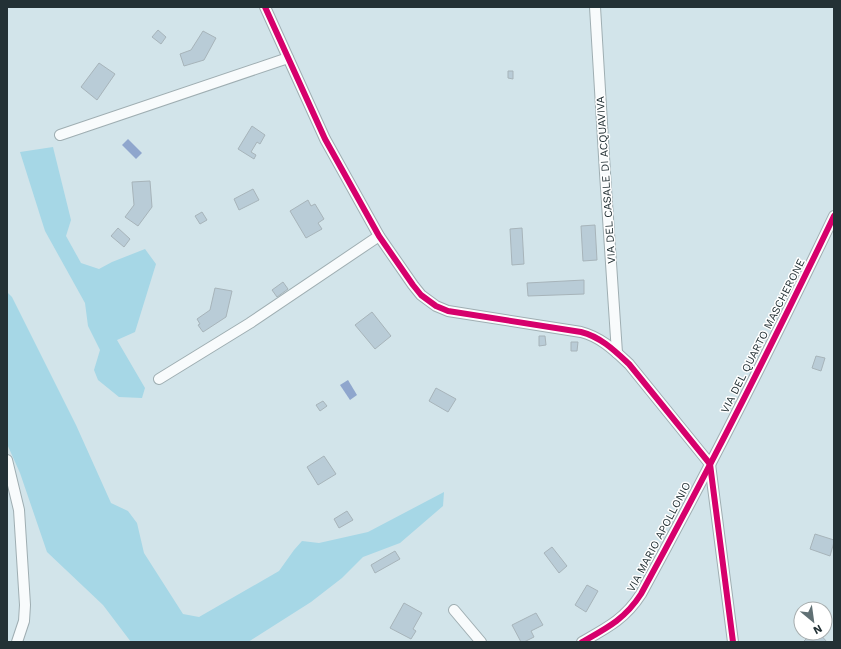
<svg xmlns="http://www.w3.org/2000/svg" width="841" height="649" viewBox="0 0 841 649" font-family="'Work Sans',sans-serif">
  <style>
    .green { fill: #a6d7e6 }
    .water { fill: #8fa6cd }
    .building { fill: #b9ccd7; stroke: #a7b4ba }
    .lines { fill: none; stroke-linecap: round; stroke-linejoin: round }
    .minor-casing { stroke: #9faeb2; stroke-width: 12 }
    .minor { stroke: #f8fbfc; stroke-width: 10 }
    .cycleway-casing { stroke: #fff; stroke-width: 8 }
    .cycleway { stroke: #d6006c; stroke-width: 6 }
    .labels { text-anchor: middle; dominant-baseline: central; stroke-width: 3; stroke-linejoin: round; paint-order: stroke }
    .street-label { font-size: 11px; fill: #233135; stroke: #fff }
  </style>
  <rect width="100%" height="100%" fill="#d2e4ea"/>
  <g class="green">
    <path d="M53,147L71,220L66,236L81,263L99,269L112,262L145,249L156,264L135,332L117,340L145,388L142,398L119,397L98,380L94,370L100,350L88,326L85,303L45,231L20,152Z"/>
    <path d="M7,292L12,297L76,425L111,503L128,511L137,523L144,553L183,614L199,617L279,571L294,550L302,541L319,543L368,532L444,492L443,506L400,543L363,557L342,578L311,602L248,642H131L103,605L47,552L20,473L7,444Z"/>
  </g>
  <g class="water">
    <path d="M128,139L142,153L136,159L122,145Z"/>
    <path d="M348,380L357,395L350,400L340,385Z"/>
  </g>
  <g class="building">
    <path d="M158,30L166,37L161,44L152,37Z"/>
    <path d="M203,31L216,38L204,60L184,66L180,54L191,50Z"/>
    <path d="M99,63L115,74L97,100L81,87Z"/>
    <path d="M508,71H513V79L508,78Z"/>
    <path d="M252,126L265,135L260,144L257,142L251,152L256,155L254,159L238,149Z"/>
    <path d="M150,181L152,207L138,226L125,217L134,205L132,182Z"/>
    <path d="M253,189L259,200L239,210L234,199Z"/>
    <path d="M308,200L311,206L315,204L324,219L318,223L322,229L306,238L290,211Z"/>
    <path d="M202,212L207,220L200,224L195,216Z"/>
    <path d="M595,225L597,260L583,261L581,226Z"/>
    <path d="M118,228L130,239L124,247L111,236Z"/>
    <path d="M522,228L524,264L512,265L510,229Z"/>
    <path d="M584,280V294L528,296L527,283Z"/>
    <path d="M283,282L288,289L277,297L272,290Z"/>
    <path d="M215,288L232,291L226,317L203,332L198,325L200,324L197,319L210,310Z"/>
    <path d="M372,312L391,336L375,349L355,325Z"/>
    <path d="M539,336H545L546,345L539,346Z"/>
    <path d="M571,342H578L577,351H571Z"/>
    <path d="M816,356L825,358L821,371L812,368Z"/>
    <path d="M436,388L456,399L448,412L429,401Z"/>
    <path d="M323,401L327,406L320,411L316,405Z"/>
    <path d="M324,456L336,474L318,485L307,467Z"/>
    <path d="M347,511L353,520L339,528L334,519Z"/>
    <path d="M815,534L834,540V542L830,556L810,549Z"/>
    <path d="M552,547L567,566L559,573L544,553Z"/>
    <path d="M395,551L400,559L375,573L371,565Z"/>
    <path d="M587,585L598,591L586,612L575,605Z"/>
    <path d="M404,603L422,613L413,629L416,631L411,639L390,628Z"/>
    <path d="M536,613L543,625L531,631L534,637L524,642H521L512,625Z"/>
    <path d="M812,633H819L827,642H806L804,641Z"/>
  </g>
  <g class="lines">
    <defs>
      <g id="minor">
        <path d="M265,7L325,139L379,236L413,285L421,295L436,306L448,311L581,332C601,337 615,351 629,364L710,464L733,642"/>
        <path d="M595,7L605,173L617,353"/>
        <path d="M60,135L288,58"/>
        <path d="M159,379L250,323L379,236"/>
        <path d="M7,460L19,510L25,605L24,621L17,642"/>
        <path d="M454,610L481,642"/>
        <path d="M582,642C607,628 625,619 641,594C709,470 773,343 834,216"/>
      </g>
    </defs>
    <use href="#minor" class="minor-casing"/>
    <use href="#minor" class="minor"/>
    <defs>
      <g id="cycleway">
        <path d="M265,7L325,139L379,236L413,285L421,295L436,306L448,311L581,332C601,337 615,351 629,364L710,464L733,642"/>
        <path d="M582,642C607,628 625,619 641,594C709,470 773,343 834,216"/>
      </g>
    </defs>
    <use href="#cycleway" class="cycleway-casing"/>
    <use href="#cycleway" class="cycleway"/>
  </g>
  <g class="labels">
    <g class="street-label">
      <text transform="translate(606 180) rotate(-94)">VIA DEL CASALE DI ACQUAVIVA</text>
      <text transform="translate(763 336) rotate(-63)">VIA DEL QUARTO MASCHERONE</text>
      <text transform="translate(659 537) rotate(-62)">VIA MARIO APOLLONIO</text>
    </g>
  </g>
  <rect width="841" height="649" fill="none" stroke="#233135" stroke-width="16"/>
  <g transform="translate(813 621) rotate(151)"><circle r="19" fill="#ffffff" stroke="#a7adae"/>
  <path d="M0-3L7 15L0 10L-7 15Z" fill="#607074"/>
  <text y="-6" font-size="11" font-weight="bold" text-anchor="middle" fill="#233135">N</text>
  </g>
</svg>
